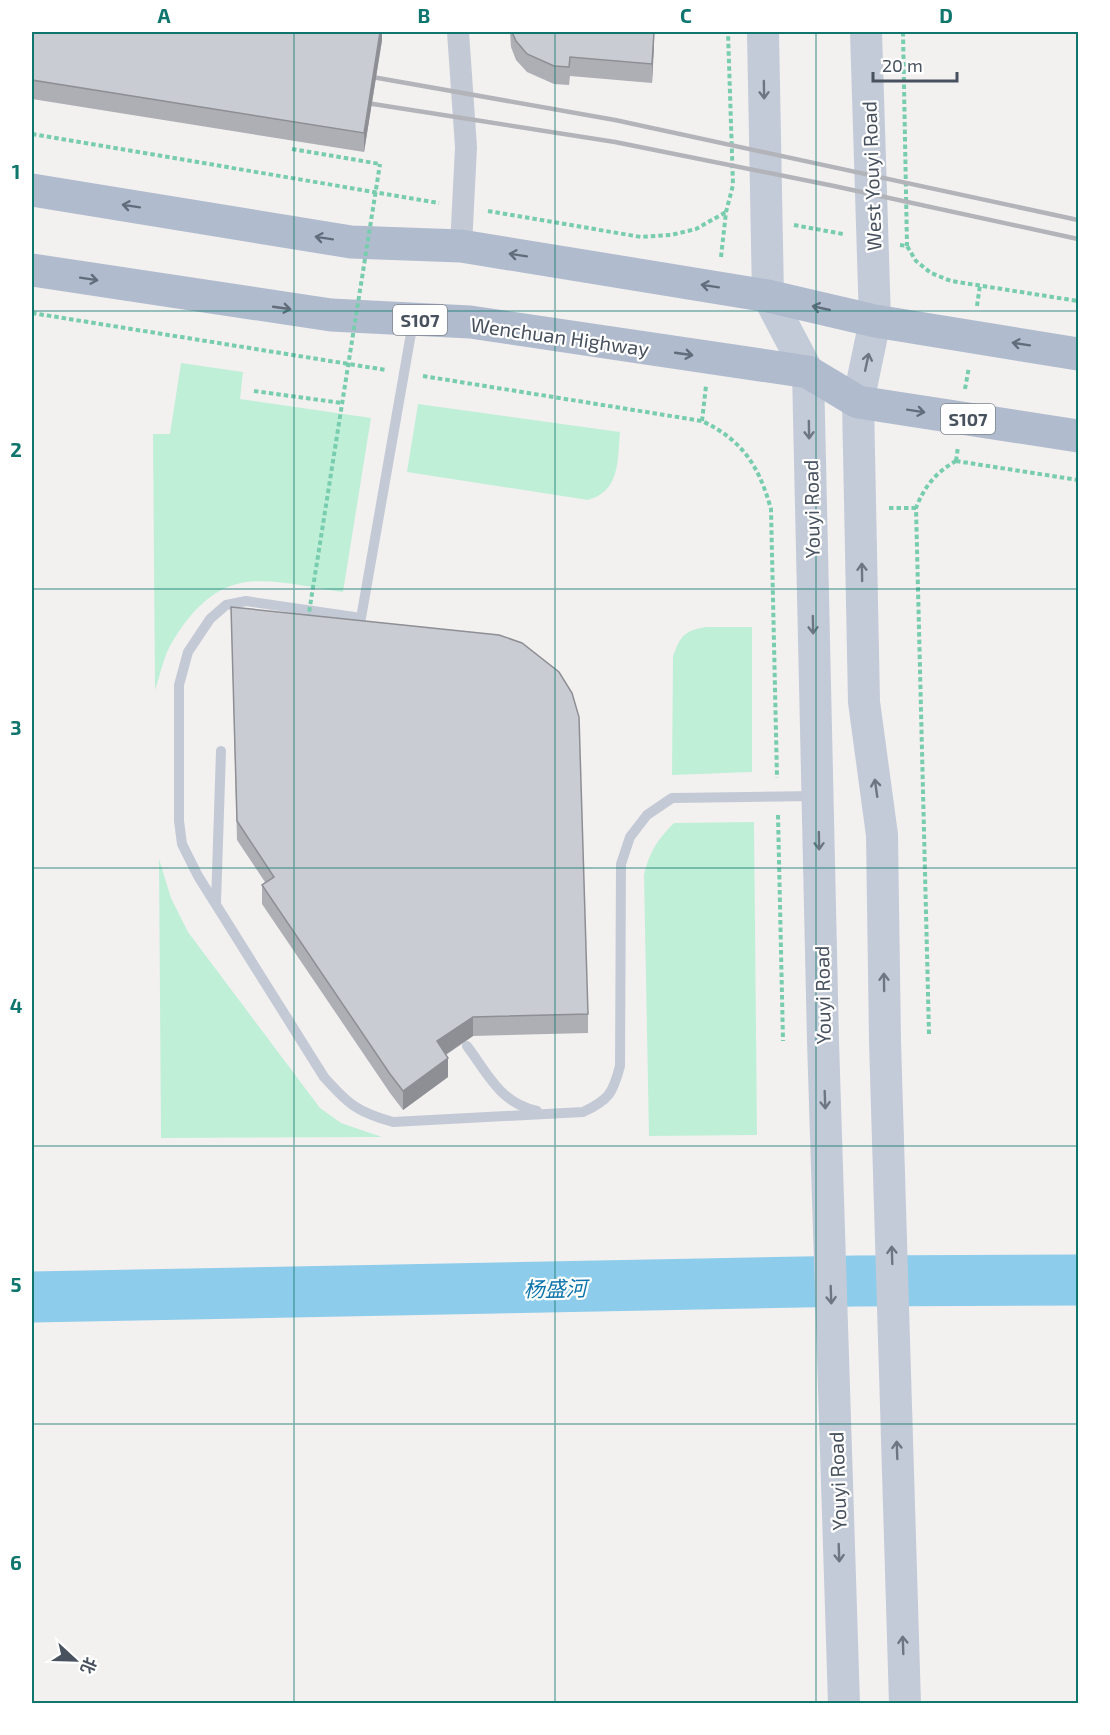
<svg xmlns="http://www.w3.org/2000/svg" width="1110" height="1735" viewBox="0 0 1110 1735" font-family="'Exo 2','Noto Sans SC',sans-serif">
  <style>
    .green { fill: #c0efd8 }
    .lines { fill: none; stroke-linecap: round; stroke-linejoin: round }
    .river { stroke: #8dcceb; stroke-width: 51 }
    .path { stroke: #78cdae; stroke-width: 4; stroke-dasharray: 4.5 3; stroke-linecap: butt }
    .service { stroke: #c4cad5; stroke-width: 10 }
    .minor { stroke: #c4cad5; stroke-width: 22 }
    .secondary { stroke: #c3cbd8; stroke-width: 32 }
    .primary { stroke: #b0bcce; stroke-width: 33 }
    .rail { stroke: #b2b4ba; stroke-width: 4.5 }
    .path-bridge { stroke: #78cdae; stroke-width: 4; stroke-dasharray: 4.5 3; stroke-linecap: butt }
    .wall { fill: #aeafb5 }
    .shaded-wall { fill: #8d8f94 }
    .building { fill: #caccd3; stroke: #8d8f94; stroke-width: 1.5 }
    .oneway { stroke: #6d7683 }
    .oneway2 { stroke: #626c7a }
    .grid { fill: none; stroke: #0f766e; stroke-width: 1.5; stroke-opacity: 0.55 }
    .labels { text-anchor: middle; dominant-baseline: central; stroke-width: 4.5; stroke-linejoin: round; paint-order: stroke }
    .shield { fill: #fff; stroke: #7f858e; stroke-width: 1.5 }
    .shield-label { font-size: 18px; font-weight: bold; fill: #48515e }
    .street-label { font-size: 20px; fill: #48515e; stroke: #fff }
    .water-label { font-size: 21px; font-style: italic; fill: #0e75ab; stroke: #fff }
    .neatline { fill: none; stroke: #0f766e; stroke-width: 2 }
    .grid-label { font-size: 20px; text-anchor: middle; font-weight: bold; fill: #0f766e }
  </style>
  <rect width="100%" height="100%" fill="#f3f0f0"/>
  <g class="green">
    <path d="M181,363L243,372L240,399L371,418L343,592C313,588 269,577 241,583C209,589 185,619 170,646C163,659 160,676 155,690L153,434H170Z"/>
    <path d="M418,404L620,432C618,452 620,482 601,494C597,497 592,498 588,500L407,472Z"/>
    <path d="M706,627H752V772L672,775L673,656C681,635 684,631 706,627Z"/>
    <path d="M754,822L757,1135L649,1136L644,875C649,852 658,839 674,823Z"/>
    <path d="M159,859L171,898L188,932L320,1108L341,1123L382,1137L161,1138Z"/>
  </g>
  <g class="lines">
    <path class="river" d="M32,1297L855,1281L1078,1280"/>
    <g class="path">
      <path d="M903,32L907,246"/>
      <path d="M32,134L439,203"/>
      <path d="M292,149L380,164"/>
      <path d="M488,211L641,237L671,235L696,229L726,212"/>
      <path d="M794,225L843,234"/>
      <path d="M900,245L907,246L916,261L931,273L951,281L1078,301"/>
      <path d="M721,257L726,212L733,185L728,32"/>
      <path d="M977,306L980,285"/>
      <path d="M32,313L386,370"/>
      <path d="M423,376L702,421C744,441 759,467 771,509L777,778"/>
      <path d="M965,389L969,367"/>
      <path d="M254,391L342,403"/>
      <path d="M702,421L706,386"/>
      <path d="M956,461L958,447"/>
      <path d="M956,461L1078,480"/>
      <path d="M889,508H916"/>
      <path d="M778,815L783,1041"/>
      <path d="M929,1034L916,508C924,487 936,472 956,461"/>
    </g>
    <g class="service">
      <path d="M413,322L361,618L246,601L226,605L210,619L188,652L179,685V821L182,844L198,876L324,1077C348,1104 357,1112 393,1122L583,1112C609,1100 613,1093 620,1066L621,864L630,837L647,815L672,798L814,796"/>
      <path d="M216,903L221,751"/>
      <path d="M467,1046C488,1074 500,1103 537,1111"/>
    </g>
    <path class="minor" d="M458,32L466,147L461,246"/>
    <g class="secondary">
      <path d="M763,32L768,296L808,372L823,1041L844,1704"/>
      <path d="M866,32L875,321L858,402L864,702L882,835L885,1041L905,1704"/>
    </g>
    <g class="primary">
      <path d="M32,190L351,242L461,246L768,296L875,321L1078,354"/>
      <path d="M32,270L331,315L470,322L808,372L858,402L1078,436"/>
    </g>
    <g class="rail">
      <path d="M361,75L615,120L1078,220"/>
      <path d="M354,101L615,142L834,186L1078,239"/>
    </g>
    <path class="path-bridge" d="M308,619L380,164"/>
  </g>
  <g class="wall">
    <path d="M32,32H382V40L364,152L32,99Z"/>
    <path d="M510,32H654L652,83L570,76L569,85L554,84L527,72L516,60L511,47Z"/>
    <path d="M231,607L588,1014V1033L473,1036L446,1055L448,1077L403,1110L390,1093L262,904V885L265,882L237,840Z"/>
  </g>
  <g class="shaded-wall">
    <path d="M380,32H382V40L364,152V133Z"/>
    <path d="M654,32V47L652,83V64Z"/>
    <path d="M473,1017V1036L437,1060V1041Z"/>
    <path d="M448,1058V1077L403,1110V1091Z"/>
  </g>
  <g class="building">
    <path d="M32,32H380L364,133L32,80Z"/>
    <path d="M512,32H654L652,64L570,57L569,67L554,66L527,54L516,41Z"/>
    <path d="M231,607L499,635L522,643L559,672L572,693L579,717L588,1014L473,1017L437,1041L448,1058L403,1091L390,1074L262,885L274,877L237,821Z"/>
  </g>
  <defs><path id="oneway-shaft" d="M-6 0H5M1.5-3L5.5 0L1.5 3" fill="none" stroke-width="1.6" stroke-linecap="round" stroke-linejoin="round" transform="scale(1.5)"/></defs>
  <g class="oneway">
    <use href="#oneway-shaft" transform="translate(764 90) rotate(89)"/>
    <use href="#oneway-shaft" transform="translate(867 362) rotate(-78)"/>
    <use href="#oneway-shaft" transform="translate(809 430) rotate(89)"/>
    <use href="#oneway-shaft" transform="translate(862 572) rotate(-91)"/>
    <use href="#oneway-shaft" transform="translate(813 625) rotate(89)"/>
    <use href="#oneway-shaft" transform="translate(876 788) rotate(-98)"/>
    <use href="#oneway-shaft" transform="translate(819 841) rotate(89)"/>
    <use href="#oneway-shaft" transform="translate(884 982) rotate(-91)"/>
    <use href="#oneway-shaft" transform="translate(825 1100) rotate(88)"/>
    <use href="#oneway-shaft" transform="translate(892 1255) rotate(-92)"/>
    <use href="#oneway-shaft" transform="translate(831 1295) rotate(88)"/>
    <use href="#oneway-shaft" transform="translate(897 1450) rotate(-92)"/>
    <use href="#oneway-shaft" transform="translate(839 1553) rotate(88)"/>
    <use href="#oneway-shaft" transform="translate(903 1645) rotate(-92)"/>
  </g>
  <g class="oneway2">
    <use href="#oneway-shaft" transform="translate(131 206) rotate(-171)"/>
    <use href="#oneway-shaft" transform="translate(324 238) rotate(-171)"/>
    <use href="#oneway-shaft" transform="translate(518 255) rotate(-171)"/>
    <use href="#oneway-shaft" transform="translate(89 279) rotate(9)"/>
    <use href="#oneway-shaft" transform="translate(710 286) rotate(-171)"/>
    <use href="#oneway-shaft" transform="translate(282 308) rotate(8)"/>
    <use href="#oneway-shaft" transform="translate(821 308) rotate(-167)"/>
    <use href="#oneway-shaft" transform="translate(1021 344) rotate(-171)"/>
    <use href="#oneway-shaft" transform="translate(684 354) rotate(8)"/>
    <use href="#oneway-shaft" transform="translate(916 411) rotate(9)"/>
  </g>
  <path class="grid" d="M294,32V1704M555,32V1704M816,32V1704M32,311H1078M32,589H1078M32,868H1078M32,1146H1078M32,1424H1078"/>
  <g class="labels">
    <g class="shield">
      <rect x="393" y="305" width="54" height="30" rx="4.5"/>
      <rect x="941" y="404" width="54" height="30" rx="4.5"/>
    </g>
    <g class="shield-label">
      <text x="420" y="320">S107</text>
      <text x="968" y="419">S107</text>
    </g>
    <g class="street-label">
      <text transform="translate(871 176) rotate(-92)">West Youyi Road</text>
      <text transform="translate(560 336) rotate(8)">Wenchuan Highway</text>
      <text transform="translate(811 509) rotate(-91)">Youyi Road</text>
      <text transform="translate(822 995) rotate(-91)">Youyi Road</text>
      <text transform="translate(837 1481) rotate(-92)">Youyi Road</text>
    </g>
    <g class="water-label">
      <text transform="translate(555 1288) rotate(-1)">杨盛河</text>
    </g>
  </g>
  <rect width="1110" height="1735" fill="none" stroke="#ffffff" stroke-width="66"/>
  <g transform="translate(75 1660) rotate(112)" stroke="#ffffff" stroke-width="4.5" paint-order="stroke">
  <path d="M0-4.5L10 22L0 15L-10 22Z" fill="#48515e"/>
  <text y="-9" font-size="16" font-weight="bold" text-anchor="middle" fill="#48515e">北</text>
  </g>
  <path d="M873 72v9h84v-9" fill="none" stroke="#48515e" stroke-width="3"/>
  <text x="882" y="72" font-size="18" fill="#48515e" stroke="#ffffff" stroke-width="4.5" paint-order="stroke">20 m</text>
  <rect x="33" y="33" width="1044" height="1669" class="neatline"/>
  <g class="grid-label">
    <text x="164" y="23">A</text>
    <text x="424" y="23">B</text>
    <text x="686" y="23">C</text>
    <text x="946" y="23">D</text>
    <text x="16" y="179">1</text>
    <text x="16" y="457">2</text>
    <text x="16" y="735">3</text>
    <text x="16" y="1013">4</text>
    <text x="16" y="1292">5</text>
    <text x="16" y="1570">6</text>
  </g>
</svg>
